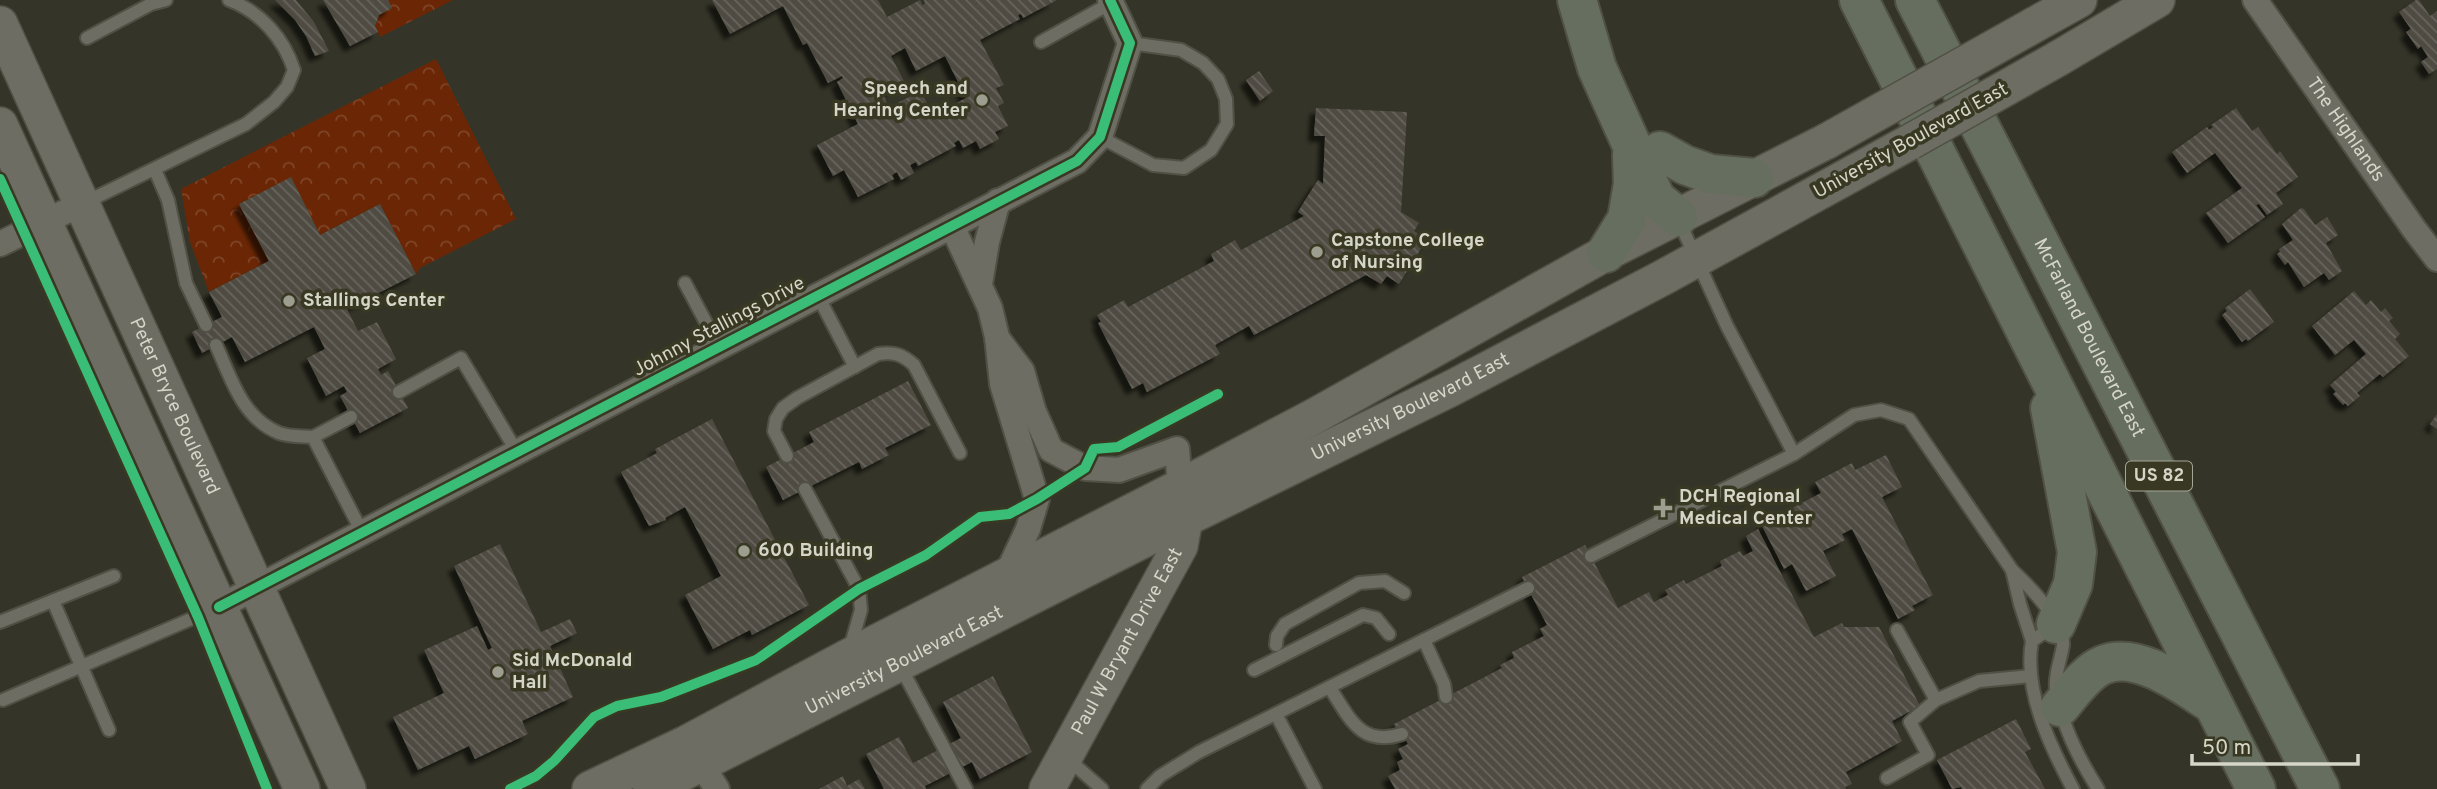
<svg xmlns="http://www.w3.org/2000/svg" width="2437" height="789" viewBox="0 0 2437 789" font-family="Overpass,sans-serif">
  <style>
    .park { fill: url(#park-crowns) }
    .building { fill: url(#building-back-hatch); fill-rule: evenodd; filter: url(#shadow) }
    .lines { fill: none; stroke-linecap: round; stroke-linejoin: round }
    .lane-casing { stroke: #505045; stroke-width: 16 }
    .street-casing { stroke: #505045; stroke-width: 28 }
    .secondary-casing { stroke: #505045; stroke-width: 38 }
    .highway-casing { stroke: #505045; stroke-width: 42 }
    .lane { stroke: #6d6d64; stroke-width: 12 }
    .street { stroke: #6d6d64; stroke-width: 24 }
    .secondary { stroke: #6d6d64; stroke-width: 35 }
    .highway { stroke: #666f5f; stroke-width: 38 }
    .secondary-bridge-casing { stroke: #505045; stroke-width: 38; stroke-linecap: butt }
    .secondary-bridge { stroke: #6d6d64; stroke-width: 35 }
    .cycleway-casing { stroke: #393923; stroke-width: 15 }
    .cycleway { stroke: #3abd76; stroke-width: 10 }
    .poi-dot { fill: #9d9d90; stroke: #393923; stroke-width: 2.5 }
    .labels { text-anchor: middle; dominant-baseline: central; stroke-width: 7; stroke-linejoin: round; paint-order: stroke }
    .shield { fill: #393923; stroke: #a6a696; stroke-width: 2 }
    .shield-label { font-size: 18px; font-weight: bold; fill: #d5d5c8 }
    .poi-label { font-size: 19px; font-weight: bold; fill: #d5d5c8; stroke: #393923; text-anchor: start }
    .street-label { font-size: 19px; fill: #d5d5c8; stroke: #393923 }
  </style>
  <defs>
    <pattern id="park-crowns" width="20" height="18" patternUnits="userSpaceOnUse" patternTransform="scale(1.75)"><rect width="20" height="18" fill="#6b2705"/><path d="M2 6a3 3 0 1 1 6 0M12 15a3 3 0 1 1 6 0" fill="none" stroke="#7f4528"/></pattern>
    <pattern id="building-back-hatch" width="6" height="6" patternUnits="userSpaceOnUse" patternTransform="scale(1.75)"><rect width="6" height="6" fill="#4f4c43"/><path d="M-1 5l2 2M0 0l6 6M5-1l2 2" fill="none" stroke="#67655d"/></pattern>
    <filter id="shadow"><feDropShadow dx="-6" dy="6" stdDeviation="2" flood-color="#0009"/></filter>
  </defs>
  <rect width="100%" height="100%" fill="#343428"/>
  <g class="park">
    <path d="M388,0H453L380,37L375,26L379,15L392,8Z"/>
    <path d="M436,59L516,219L420,268L416,274L380,204L320,235L291,178L239,204L269,261L209,292L190,242L181,189Z"/>
  </g>
  <g class="building">
    <path d="M275,0H296L314,22L329,51L315,56L306,36L295,20Z"/>
    <path d="M323,0H388L392,8L379,15L375,26L378,32L350,46Z"/>
    <path d="M712,0H878L887,17L920,0L922,5L925,4L924,0H1057L1023,18L1021,14L1018,15L1020,19L980,40L1004,85L996,88L1004,103L998,106L1008,126L995,132L999,139L980,149L976,141L963,148L959,140L954,143L956,146L918,166L916,162L910,165L914,173L901,180L897,172L892,175L894,179L858,197L844,170L833,176L817,145L858,124L837,82L843,78L842,76L828,83L807,43L803,45L783,6L730,34ZM905,48L916,71L945,56L966,98L933,115L921,91L889,107L883,94L905,83L891,56Z"/>
    <path d="M2416,0H2419L2430,16L2437,11V69L2429,74L2421,62L2428,57L2421,46L2418,49L2406,32L2411,29L2399,12Z"/>
    <path d="M1259,71L1273,91L1260,101L1246,80Z"/>
    <path d="M1316,108L1407,112L1401,212L1419,223L1414,231L1427,239L1399,284L1387,276L1381,284L1366,275L1254,335L1249,326L1215,345L1220,354L1147,392L1143,383L1132,389L1098,323L1101,322L1097,315L1124,300L1128,307L1214,261L1211,254L1235,240L1241,250L1304,216L1298,212L1304,202L1318,180L1323,184L1325,136H1314Z"/>
    <path d="M2236,108L2252,131L2258,127L2277,154L2280,151L2298,177L2276,193L2283,204L2267,215L2259,204L2256,205L2265,217L2228,243L2206,213L2242,188L2215,153L2187,173L2172,152L2207,127L2209,130L2213,127L2211,125Z"/>
    <path d="M291,177L320,235L380,204L416,274L347,309L358,331L377,322L396,359L378,369L381,375L388,371L408,408L360,433L340,396L347,392L344,386L326,396L307,358L325,349L314,327L245,362L232,337L202,353L192,332L222,317L209,292L269,261L239,204Z"/>
    <path d="M2301,208L2304,209L2315,225L2327,217L2338,235L2326,243L2342,271L2329,280L2324,273L2304,287L2288,262L2285,265L2277,254L2280,252L2279,249L2293,240L2282,224Z"/>
    <path d="M2250,289L2274,322L2248,341L2246,339L2242,342L2222,315L2227,311L2225,308Z"/>
    <path d="M2354,291L2366,305L2371,300L2381,312L2385,308L2393,318L2389,321L2400,334L2395,339L2409,356L2383,377L2380,374L2357,393L2360,396L2348,406L2345,403L2343,405L2333,394L2336,392L2330,385L2366,354L2354,340L2335,355L2312,326Z"/>
    <path d="M908,381L931,425L885,448L889,455L862,469L859,462L783,500L766,467L814,442L809,432Z"/>
    <path d="M2437,414V429L2430,424Z"/>
    <path d="M712,419L809,605L752,635L750,630L713,649L685,595L721,576L685,507L665,518L666,520L649,526L621,472L657,453L655,449Z"/>
    <path d="M1886,455L1902,487L1882,497L1933,595L1912,606L1915,610L1898,619L1852,529L1842,534L1845,540L1823,551L1836,576L1806,591L1792,564L1784,569L1761,524L1821,493L1815,482L1852,463L1855,470Z"/>
    <path d="M1758,529L1814,637L1842,623L1844,627H1879L1920,706L1892,721L1902,741L1846,772L1852,784L1845,787L1846,789H1395L1388,776L1400,770L1397,762L1403,759L1398,749L1408,744L1398,726L1396,728L1394,724L1502,668L1500,665L1514,658L1512,652L1544,636L1540,629L1547,625L1522,577L1585,545L1618,608L1649,592L1654,602L1668,595L1665,590L1684,580L1686,584L1722,566L1720,561L1740,551L1743,556L1753,551L1746,536Z"/>
    <path d="M500,544L541,632L570,619L577,633L550,646L573,697L522,721L528,734L475,759L469,746L418,770L393,717L444,693L424,650L477,626L488,650L492,648L454,566Z"/>
    <path d="M993,676L1032,752L980,779L972,762L925,786L926,789H884L866,754L899,737L913,763L961,738L943,702Z"/>
    <path d="M2016,719L2031,749L2025,752L2045,789H1962L1961,787L1952,789L1937,760Z"/>
    <path d="M843,776L847,786L859,779L865,789H819Z"/>
  </g>
  <g class="lines">
    <defs>
      <g id="lane">
        <path d="M87,38L151,4L166,0"/>
        <path d="M1041,42L1111,3"/>
        <path d="M1100,137L1153,165L1184,168L1211,150L1227,124L1226,99L1218,79L1203,63L1181,50L1130,43"/>
        <path d="M155,170L168,200L186,283L206,325"/>
        <path d="M84,203L246,124L274,102L287,87L294,70C284,39 261,12 229,0"/>
        <path d="M1679,221L1727,326L1794,454"/>
        <path d="M685,283L719,347"/>
        <path d="M818,296L855,367"/>
        <path d="M216,345C231,378 242,418 279,433C289,437 302,436 313,437L363,534"/>
        <path d="M399,392L461,358L517,452"/>
        <path d="M313,437L351,417"/>
        <path d="M787,456L774,431L776,419L783,408L797,398L878,354C894,352 902,354 914,365L960,453"/>
        <path d="M805,489L859,589L861,610L850,648"/>
        <path d="M1591,556L1794,454L1854,415L1881,410L1909,419L2012,570C2028,585 2065,622 2063,645C2061,660 2054,674 2056,689C2061,725 2079,759 2098,789"/>
        <path d="M2012,570L2020,604L2032,641"/>
        <path d="M53,601L109,730"/>
        <path d="M0,622L114,576"/>
        <path d="M2053,626L2032,641C2023,690 2050,746 2073,789"/>
        <path d="M1897,630L1936,700"/>
        <path d="M1424,640L1444,684L1446,697"/>
        <path d="M1276,645L1277,636L1285,624L1359,583L1385,581L1404,593"/>
        <path d="M899,664L966,789"/>
        <path d="M1254,670L1363,615L1376,618L1389,634"/>
        <path d="M1330,688C1350,719 1361,747 1402,734"/>
        <path d="M3,700L219,607"/>
        <path d="M1276,714L1315,789"/>
        <path d="M1068,759L1102,789"/>
        <path d="M1887,778L1928,755L1910,722L1936,700L1979,681L2031,676"/>
        <path d="M1147,789L1160,776L1199,752L1528,588"/>
      </g>
      <g id="street">
        <path id="s1" d="M2255,0L2414,229L2437,259"/>
        <path d="M952,226L990,308L997,337L1002,384L1037,499L1028,529L1005,578"/>
        <path d="M0,244L83,203"/>
        <path d="M980,284L987,242L998,201"/>
        <path d="M997,338L1022,371L1034,412L1051,450L1085,468L1119,470L1177,449L1180,487"/>
        <path d="M219,607L1077,161L1100,137L1130,43L1110,0"/>
        <path d="M701,764L717,789"/>
      </g>
      <g id="secondary">
        <path id="s2" d="M0,24L348,789"/>
        <path d="M2034,25L2079,0"/>
        <path d="M2059,58L2157,0"/>
        <path d="M0,125L302,789"/>
        <path d="M590,789L687,743L846,658L1180,487L1313,417L1606,253L1827,141"/>
        <path id="s3" d="M651,789L1185,519L1452,388L1664,277L1910,142"/>
        <path id="s4" d="M1047,789L1180,546L1185,519L1183,504"/>
      </g>
      <g id="highway">
        <path d="M1577,0L1597,68L1656,199L1678,217"/>
        <path d="M1859,0L2256,789"/>
        <path id="s5" d="M1915,0L2320,789"/>
        <path d="M1660,151L1685,165L1710,174L1754,178"/>
        <path d="M1606,253L1627,219L1633,184L1632,155"/>
        <path d="M2050,408L2077,552L2073,584L2056,624"/>
        <path d="M2060,707C2072,693 2086,672 2103,665C2137,650 2184,686 2211,703"/>
      </g>
    </defs>
    <use href="#lane" class="lane-casing"/>
    <use href="#street" class="street-casing"/>
    <use href="#secondary" class="secondary-casing"/>
    <use href="#highway" class="highway-casing"/>
    <use href="#lane" class="lane"/>
    <use href="#street" class="street"/>
    <use href="#secondary" class="secondary"/>
    <use href="#highway" class="highway"/>
    <defs>
      <g id="secondary-bridge">
        <path d="M1827,141L2034,25"/>
        <path d="M1910,142L2059,58"/>
      </g>
    </defs>
    <use href="#secondary-bridge" class="secondary-bridge-casing"/>
    <use href="#secondary-bridge" class="secondary-bridge"/>
    <defs>
      <g id="cycleway">
        <path d="M0,179L198,617L267,789"/>
        <path d="M219,607L1077,161L1100,137L1130,43L1110,0"/>
        <path d="M510,789L536,776L554,761L594,717L617,706L661,697L756,660L859,589L926,555L980,517L1009,514L1037,499L1085,468L1094,449L1118,447L1218,394"/>
      </g>
    </defs>
    <use href="#cycleway" class="cycleway-casing"/>
    <use href="#cycleway" class="cycleway"/>
  </g>
  <g class="poi-dot">
    <circle cx="982" cy="100" r="7"/>
    <circle cx="1317" cy="252" r="7"/>
    <circle cx="289" cy="301" r="7"/>
    <path d="M1659.5 497.5h7v7h7v7h-7v7h-7v-7h-7v-7h7z"/>
    <circle cx="744" cy="551" r="7"/>
    <circle cx="498" cy="672" r="7"/>
  </g>
  <g class="labels">
    <rect class="shield" x="2126" y="461.5" width="66" height="29" rx="5"/>
    <g class="shield-label">
      <text x="2159" y="476">US 82</text>
    </g>
    <g class="poi-label">
      <text x="968" y="89" text-anchor="end">Speech and<tspan x="968" dy="22">Hearing Center</tspan></text>
      <text x="1331" y="241">Capstone College<tspan x="1331" dy="22">of Nursing</tspan></text>
      <text x="303" y="301">Stallings Center</text>
      <text x="1679" y="497">DCH Regional<tspan x="1679" dy="22">Medical Center</tspan></text>
      <text x="758" y="551">600 Building</text>
      <text x="512" y="661">Sid McDonald<tspan x="512" dy="22">Hall</tspan></text>
    </g>
    <g class="street-label">
      <text stroke="none"><textPath href="#s1" startOffset="158">The Highlands</textPath></text>
      <text transform="translate(1911 141) rotate(-29)">University Boulevard East</text>
      <text transform="translate(719 327) rotate(-28)">Johnny Stallings Drive</text>
      <text stroke="none"><textPath href="#s5" startOffset="380">McFarland Boulevard East</textPath></text>
      <text stroke="none"><textPath href="#s2" startOffset="420">Peter Bryce Boulevard</textPath></text>
      <text stroke="none"><textPath href="#s3" startOffset="850">University Boulevard East</textPath></text>
      <text stroke="none"><textPath href="#s4" startOffset="168">Paul W Bryant Drive East</textPath></text>
      <text stroke="none"><textPath href="#s3" startOffset="284">University Boulevard East</textPath></text>
    </g>
  </g>
  <path d="M2192 754v10h166v-10" fill="none" stroke="#d5d5c8" stroke-width="3.5"/>
  <text x="2202" y="754" font-size="21" fill="#d5d5c8" stroke="#393923" stroke-width="5" paint-order="stroke">50 m</text>
</svg>
